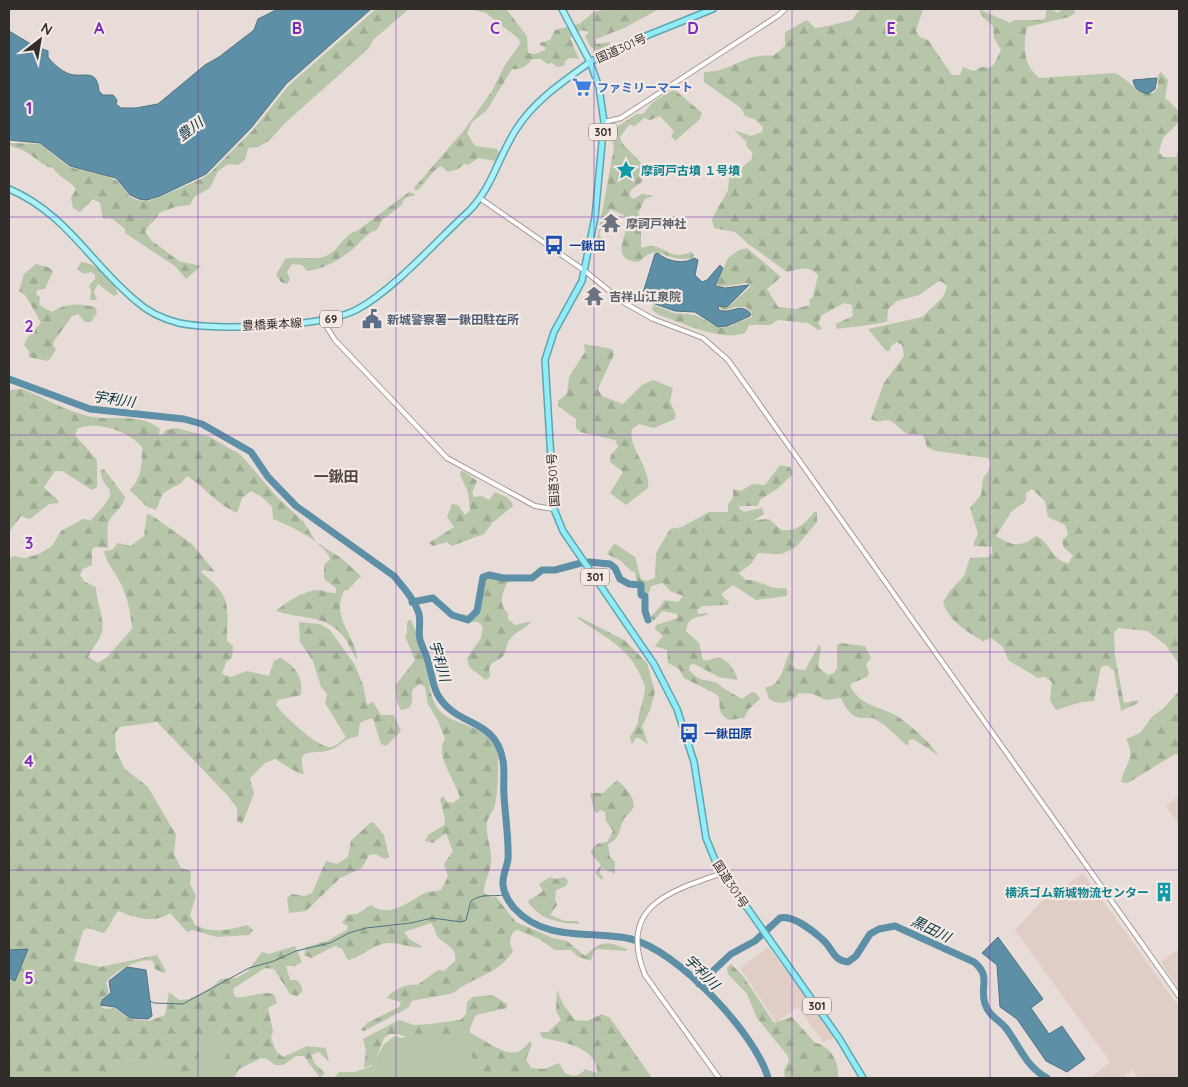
<svg xmlns="http://www.w3.org/2000/svg" width="1188" height="1087" viewBox="0 0 1188 1087" font-family="Quicksand,'Noto Sans JP',sans-serif">
  <style>
    .built { fill: #e0cec6 }
    .green { fill: #b7c6a9 }
    .forest { fill: url(#forest-firs); fill-rule: evenodd }
    .water { fill: #5d8fa6; stroke: #507281 }
    .lines { fill: none; stroke-linecap: round; stroke-linejoin: round }
    .stream { stroke: #507281; stroke-width: 1 }
    .river { stroke: #5d8fa6; stroke-width: 7 }
    .tertiary-casing { stroke: #a59a96; stroke-width: 6 }
    .primary-casing { stroke: #5ea6af; stroke-width: 8 }
    .trunk-casing { stroke: #5ea6af; stroke-width: 8 }
    .tertiary { stroke: #fff; stroke-width: 4 }
    .primary { stroke: #adf1fa; stroke-width: 5 }
    .trunk { stroke: #92ecf8; stroke-width: 5 }
    .grid { fill: none; stroke: #7b2cbf; stroke-width: 1; stroke-opacity: 0.55 }
    .labels { text-anchor: middle; dominant-baseline: central; stroke-width: 4.5; stroke-linejoin: round; paint-order: stroke }
    .shield { fill: #f5e9e4; stroke: #6c6562; stroke-width: 1 }
    .shield-label { font-size: 11px; font-weight: bold; fill: #312d2b }
    .street-label { font-size: 12px; fill: #312d2b; stroke: #f5e9e4 }
    .shop-label { font-size: 12px; font-weight: bold; fill: #366cbe; stroke: #f5e9e4; text-anchor: start }
    .culture-label { font-size: 12px; font-weight: bold; fill: #0d838f; stroke: #f5e9e4; text-anchor: start }
    .worship-label { font-size: 12px; font-weight: bold; fill: #5b616d; stroke: #f5e9e4; text-anchor: start }
    .transit-label { font-size: 12px; font-weight: bold; fill: #164399; stroke: #f5e9e4; text-anchor: start }
    .service-label { font-size: 12px; font-weight: bold; fill: #4e5e75; stroke: #f5e9e4; text-anchor: start }
    .water-label { font-size: 14px; font-style: italic; fill: #033344; stroke: #f5e9e4 }
    .quarter-label { font-size: 15px; font-weight: bold; fill: #514743; stroke: #f5e9e4 }
    .grid-label { font-size: 16px; text-anchor: middle; font-weight: bold; fill: #7b2cbf; stroke: #f5e9e4; stroke-width: 4.5; stroke-linejoin: round; paint-order: stroke }
  </style>
  <defs>
    <pattern id="forest-firs" width="22" height="20" patternUnits="userSpaceOnUse" patternTransform="scale(1.25)"><rect width="22" height="20" fill="#b7c6a9"/><path d="M5 1l3.5 6h-7zM16 11l3.5 6h-7z" fill="#9eaa92"/></pattern>
  </defs>
  <rect width="100%" height="100%" fill="#e7dcd7"/>
  <g class="built">
    <path d="M1179,796V825L1166,806Z"/>
    <path d="M1083,873L1179,1007V1078H1138L1132,1070L1122,1078L1091,1077L1110,1062L1015,930L1041,902Z"/>
    <path d="M768,947L823,1020L834,1038L823,1042L798,1007L776,1022L740,968Z"/>
    <path d="M1179,949V989L1161,962Z"/>
  </g>
  <g class="green">
    <path d="M448,1029L457,1030L494,1078H334L339,1072H355L372,1066L384,1044L395,1036L401,1038Z"/>
    <path d="M213,1037L226,1040L234,1054L221,1078H78L120,1062Z"/>
  </g>
  <g class="forest">
    <path d="M376,9H409L373,40L369,48L284,124L270,140L258,147L248,148L245,160L238,165L228,164L218,171L210,188L194,197L190,205L175,207L159,213C156,221 148,224 145,232L152,241L179,261L201,266L186,279L175,266L125,233V229L113,219L103,218L100,203L93,199L80,212L73,208L71,198L76,189C70,180 59,178 53,168C39,166 32,150 12,147L9,143L40,144L69,167L107,176L117,181L130,197L137,200L149,201L165,195L203,178L212,171L252,131L289,85Z"/>
    <path d="M470,9H506L527,36L528,53L535,54L545,50V47L540,45V43L550,40L555,30L579,24L594,12L606,9H659L624,28L596,39V44L610,42V45L596,51L590,46L585,36L589,32L581,30L570,38L579,59L569,58L565,61L564,66L557,67L552,63L547,64L541,59H532C527,66 521,70 512,69L487,110L472,122L467,133L475,146L497,149L499,153L496,161L478,158L468,165L464,164L458,169L448,172L441,166C430,172 427,183 416,191L414,188L465,129L492,91L505,65L520,44L519,39L486,13Z"/>
    <path d="M860,9H923L916,31L920,37L928,40L952,75H960L963,67L974,71L981,67L990,68L994,64L1001,50L994,38L993,26L981,15L979,9L1010,23L1015,20H1043L1046,17V9H1052L1057,13L1063,9H1074L1075,13L1069,17L1027,27C1023,46 1023,65 1039,78L1115,73C1129,79 1136,95 1153,93L1158,88V75L1161,72L1168,80L1165,98L1179,111V122L1163,138L1159,152L1163,157H1176L1179,148V664L1165,644L1147,631L1118,628L1114,633L1115,656L1124,703L1138,700V703L1121,711L1114,671L1107,665L1101,667L1094,701L1081,702L1056,710L1050,700L1052,682L1045,677L1038,678L1008,660L1003,647L991,638L983,641C967,632 948,620 943,602L950,591L964,576L970,558L988,557L992,553V547L974,546V542L978,534L970,508L981,495L983,478L988,472L991,463L988,458L936,451L927,447L923,435L907,434C896,427 893,416 878,422L871,419L884,383L904,356L902,345L897,342L891,346L890,351H886L868,329L922,317L943,297L947,287L944,283L939,281L919,295L897,301L888,309L887,321C880,325 848,327 837,329L836,324L853,316L852,305L844,303L822,315L818,323L822,329L818,330L808,323L778,320L770,325H749L745,333C723,342 682,323 659,315L652,310L653,305L674,313L695,315L720,328L731,326L735,323L752,317V313L746,307H735L724,311L720,307L729,306L750,287V285L747,283L719,287L716,285L728,258L739,250L747,248L781,277L767,289L778,307L795,309L810,305L809,300L813,297L818,275C808,265 800,269 787,272L747,243L735,232L714,228L712,219L728,190L729,179L752,159V152L746,146L747,142L734,130L751,136L762,132L763,127L754,119L745,116L741,108L704,82V72C730,73 746,52 773,56L785,46V32L807,20L815,28C828,27 839,23 852,20ZM1032,489L1045,501L1048,517L1065,525L1068,534L1062,541L1064,548L1073,555L1069,563C1051,561 1050,541 1036,536C1019,548 1013,546 996,536L1011,512L1026,501V493Z"/>
    <path d="M674,89L702,113L700,119L675,141L671,136L674,131L660,116L650,120L644,118L635,126L629,125L620,137L622,143L644,166L642,182L632,189L629,195L633,199L642,194L653,196L645,199L638,213L641,219V247C646,248 648,245 653,246C671,250 671,260 691,252L694,255L692,258C664,264 660,240 639,262C605,259 632,233 626,216L610,209L599,234L602,239L599,242L597,239L614,148L611,136L612,130L637,114H643L653,102Z"/>
    <path d="M409,192L415,194L414,196C407,196 403,198 402,205L382,220L377,230C366,233 362,241 353,249C339,260 324,269 307,271L302,265L292,264L287,272L290,280L287,284L281,282L276,275L285,259C299,255 314,262 328,255C339,250 346,232 357,231Z"/>
    <path d="M81,262C96,263 113,279 118,294L114,296L98,284L94,291L97,300H90L91,291L89,286L95,279V275L91,272L84,274L77,269Z"/>
    <path d="M36,264L48,267L53,271L45,289L37,290L36,294L40,297L39,305L52,312C66,303 78,303 95,307L97,313L91,322H85L78,314L72,316L54,341L53,345L56,350L48,361L29,357V351L24,345L27,338L41,323L26,296L19,291L24,274Z"/>
    <path d="M584,344L612,349L614,354L598,389L602,396L623,404L642,385L653,380L673,388L670,401L676,415L675,419L654,428L639,424L632,429C628,449 651,467 648,488L626,505L610,493L623,472L610,462L611,455L618,447L615,440L580,432L576,428V419L558,406V401L567,394L569,377L585,352Z"/>
    <path d="M22,389C48,399 75,417 103,418C121,418 146,416 160,429L159,435H162L166,430L176,428L210,437L241,455L277,497L303,521L316,542L341,558L361,576L348,590L344,591C330,619 357,636 357,660C352,652 349,643 343,636C326,614 299,619 276,611C286,602 306,589 320,590C325,591 330,593 336,593V588L324,579V565L330,559C325,542 289,525 273,519L272,507L262,497L251,491L242,498L237,513C216,504 205,487 187,476L181,483L163,493L156,510L146,506L130,490C142,477 142,464 142,447C128,431 97,420 77,429L75,435L97,460V487L92,490L62,471H55L44,487C48,494 56,495 59,503L49,504L30,519L21,516L9,532V390Z"/>
    <path d="M780,465L790,467L793,474L777,489L761,499L757,506H740L739,508L744,512L762,508L764,514L754,520L769,519L781,530C797,532 805,524 814,512H817V522L796,547L782,554L758,553L751,564L739,573L746,580C759,579 771,591 786,588L788,592L786,596L756,600L733,585L721,594L729,603L727,605L703,606L697,610L698,614L708,613L707,615C694,618 688,617 686,631L699,643L703,660C708,661 710,659 715,658C726,656 735,670 738,680L719,677L694,664L690,665L689,670C702,685 707,677 718,684C726,690 733,694 742,699L752,692L756,693L760,699L749,709L744,718L729,720C718,713 720,709 719,698L716,694L684,678L679,669L668,663L667,650L655,646L663,636L655,629L656,625L678,618L677,614L663,611L653,621L651,617L665,600L678,602L683,596L670,591L663,583L651,586L649,593L646,594L636,579L635,572L631,571L621,561L607,554L614,544L617,545L635,557L641,579L647,581L655,578L656,553L670,529L682,527L709,512H728V504L733,498V489L741,491L752,484L765,485Z"/>
    <path d="M104,469L125,497C123,509 111,513 108,524C107,531 108,541 108,548L94,547L92,550V565L83,569L80,575L85,582L96,587C96,601 105,619 102,632C99,641 92,649 88,657L98,663L107,657L132,629C131,614 128,600 122,586C117,574 107,565 104,551L112,550L118,543L131,546L144,536L147,514L151,515L192,544L215,572L203,570L201,572C233,598 227,604 227,641L233,646L232,658L226,662L222,674L231,677L247,671L269,676L274,661L280,658C296,666 303,677 301,695L278,700L276,705C283,715 318,748 330,747C336,747 342,740 346,737L325,703L327,694L321,687L313,661L300,642L299,622L320,624L330,630L355,665L363,685L367,705L373,702L381,715H394L401,731L386,746L381,744L373,719H368L360,723L358,736C356,737 353,737 351,738C343,740 338,748 330,750C312,756 296,744 304,774L298,773L275,759L265,763L250,778L254,794L242,824L237,821V808L228,796L157,722L120,727L115,733L116,751L125,769L148,787L176,835L174,854L181,868L191,871L190,884L196,896L190,915L195,925C213,934 228,930 247,925L253,930L249,935L217,937L193,930L187,932L170,913C155,924 135,918 118,911C112,918 111,926 104,933L87,928L83,931L74,961L100,967L157,955L166,971L163,973L155,969L153,961C139,957 114,972 106,982L109,994L103,997L99,1005L105,1009L114,1008L130,1019L149,1021L165,1015L169,992L179,1000L189,999L211,988L221,979L236,978L247,972L262,952L269,954L295,946L302,962L295,966H286L290,980H297L302,987V992L297,996L290,994L274,969L265,968L234,988L233,993L236,997C250,999 261,990 274,994L277,1003L268,1008L273,1031L271,1037L276,1051L283,1057L307,1046L326,1048L329,1062L319,1052L311,1055L315,1064L325,1073L320,1078L304,1056H296L283,1065H275L267,1059L261,1058L239,1069L234,1078H216L229,1049L223,1041L211,1039L203,1042C194,1058 204,1078 174,1072C168,1060 165,1066 154,1063C137,1060 131,1053 117,1069L119,1073H133L147,1078H9V560L13,556L25,558L39,554L52,546L61,531L83,519L91,520L106,503L110,496V490L104,483L100,471Z"/>
    <path d="M461,471L465,472L477,481L472,493L474,497L482,496L489,500L495,492C503,495 511,498 513,506L492,523L484,534L452,546L447,542L433,546L429,543L454,527L447,517L452,504L458,505L465,515L470,510L468,492L460,475Z"/>
    <path d="M494,577L514,580L507,583C502,593 498,605 508,613V619L515,625L532,621C526,628 516,631 510,639C502,650 511,655 492,663L489,669L490,676L486,680L469,667L467,658L481,638L483,627L478,622L461,621L456,614L473,615L479,604L484,579Z"/>
    <path d="M579,617L624,640L647,663L655,692L650,710L642,726L648,744L639,738H636L632,744L630,737L638,723C638,711 644,702 645,689C645,685 642,679 640,675C628,646 602,636 577,618Z"/>
    <path d="M409,620H411C417,633 422,649 426,663C430,680 428,700 442,713C457,727 492,726 497,751C499,762 498,798 494,808C492,813 488,817 487,822C485,836 493,850 491,864C490,874 483,883 484,893L491,897H496L516,922L553,938L567,941L585,956C600,942 605,940 627,949L626,951L598,949L594,951L591,961L577,956L571,950H555L539,939L518,930L514,931C509,939 509,943 513,951C502,970 481,976 463,986C458,988 456,993 450,994C437,996 425,998 412,1001L408,1008L364,1031L361,1030L367,1023L399,1007L401,1002L387,998C392,990 407,983 417,985L438,970L444,971L455,961C457,945 446,947 438,937C435,933 435,928 431,923L404,932L409,939L423,947C412,949 400,942 388,943C372,944 363,957 348,960L342,949L335,946L311,958L304,955L306,947L327,941L347,930L348,926L342,923L347,915L357,914L371,905C389,919 408,902 425,893C429,891 436,892 441,890L448,877L444,864L453,851L446,833L433,843L425,841L428,835L444,825L445,819L440,799L443,796L447,802L453,803L460,798C456,781 434,755 445,739L438,721L428,704L425,687L420,684L412,690V703L409,708L401,710L397,702L395,686L415,660L405,636L407,634V623Z"/>
    <path d="M841,643L865,646L871,658L866,664L869,674L867,677L852,683L850,686C859,705 878,706 895,715C906,721 933,745 938,755L913,739L909,740L908,745H906C896,735 887,726 875,719C871,717 867,718 863,718C851,718 845,707 841,698L826,700L813,694L799,693C792,703 780,706 769,699L765,687C783,687 783,662 791,650L794,651L793,665L796,669L805,670L819,645L821,649L818,667L828,675L834,673L837,668V644Z"/>
    <path d="M1179,691V755L1175,754L1128,783L1121,782C1124,765 1137,758 1126,739L1140,733L1153,716L1163,709Z"/>
    <path d="M617,780C624,785 639,802 632,810C629,815 624,816 622,823C619,833 618,840 608,844L610,857L615,862V874L602,868L599,872L603,878L602,880L595,873L601,865L592,855L591,851L597,844L607,842L613,831L606,821L605,812L601,810L597,813L594,811L590,793H603Z"/>
    <path d="M373,822L384,835L389,857L385,859L375,854L369,855L362,868L340,878L306,911L289,913L287,898L292,894L304,896L312,893L326,861L337,864L348,857L351,841L370,823Z"/>
    <path d="M550,877L555,879L565,877L568,881L566,886L556,890L555,900L557,905L550,915L565,921H578L579,924C559,923 539,920 528,901L543,891L539,884Z"/>
    <path d="M731,964L743,976L774,1023L792,1017L815,1043C830,1045 840,1063 838,1078H785L784,1070L789,1061L788,1056L757,1018L747,994L728,974L727,968Z"/>
    <path d="M557,990L563,1004L575,1020L587,1021L602,1014L610,1018L652,1078H486L477,1072L470,1049L457,1033L416,1040L398,1034H390L384,1038L374,1064L364,1068L366,1050L363,1039L399,1020L414,1025L431,1024L460,1020L466,1014L467,1002L473,997L493,995L507,1004V1008L476,1015L470,1028V1033C483,1038 508,1060 521,1050C524,1048 527,1044 530,1041L532,1044L526,1059L531,1068L544,1069L559,1063L565,1073C574,1077 579,1077 585,1069L597,1073C599,1048 561,1041 542,1038L540,1032H548L561,1020L556,1011Z"/>
  </g>
  <g class="water">
    <path d="M278,9H371L286,84L251,128L206,174L160,196L147,200L139,199L130,195L116,178L70,166L40,143L9,140V31L34,46L48,51V57C53,64 64,74 74,75C89,76 97,71 99,91L103,95H113L117,100L116,104L121,108H136L158,104L205,65L219,57L254,30L258,19Z"/>
    <path d="M1157,78L1155,89L1148,94C1140,92 1134,89 1133,80Z"/>
    <path d="M658,253C666,261 684,265 694,258L698,260L695,275L702,282L707,280L720,265L723,268L715,286L725,288L749,285L727,307L718,306L719,310C732,315 740,301 751,314L750,316L727,326L718,327L695,312L675,311L655,304L642,296L655,254Z"/>
    <path d="M998,937L1043,999L1031,1008L1049,1034L1062,1026L1085,1059L1067,1072L1046,1061L1017,1019L1000,1007L997,965L982,953Z"/>
    <path d="M28,949L15,981L9,978V950Z"/>
    <path d="M127,967L146,970L152,1016L148,1019L130,1018L115,1007L100,1005L103,999L111,993L109,981Z"/>
  </g>
  <g class="lines">
    <path class="stream" d="M150,1001L154,1003L183,1004L249,968L274,961L296,951L330,943L349,933L366,928L411,923L432,918L461,922L466,920L471,901C482,893 492,897 505,895"/>
    <g class="river">
      <path d="M9,379L90,409L184,419L202,424L251,452L268,477L296,506L394,576C403,587 415,600 419,614C421,622 418,632 420,640C423,649 427,656 429,665C432,676 433,688 439,697C459,728 496,718 503,761C505,771 503,783 504,795C505,816 509,838 508,859C507,867 502,876 503,885C504,894 508,901 514,908C546,943 591,930 631,939C677,950 756,1034 768,1078"/>
      <path d="M589,562L610,564L615,568L620,579L629,584L641,585V595L645,596V611L648,620"/>
      <path d="M412,602L433,598L452,615L468,620L477,611L483,577L489,575L503,578H532L542,570H555L581,563"/>
      <path d="M699,984L731,954L755,941L780,918C793,915 813,931 822,939C833,948 832,960 848,962L856,956L870,934L879,929L895,926L974,962C992,977 979,986 985,1004C989,1016 998,1019 1005,1027C1020,1046 1025,1066 1047,1078"/>
    </g>
    <defs>
      <g id="tertiary">
        <path d="M604,122L621,118L779,15L785,9"/>
        <path d="M481,199L585,271L623,302L653,319L703,338L728,360L1179,996"/>
        <path d="M323,321L335,340L447,458L535,506L554,509"/>
        <path d="M719,1078L645,975C617,906 670,891 723,873"/>
      </g>
      <path id="primary" d="M9,189C66,213 91,264 136,301C148,312 163,319 179,323C216,331 323,327 356,310C394,290 437,240 470,210C493,186 499,155 517,128C535,100 564,81 590,62L562,9"/>
      <path id="trunk" d="M713,9L621,46L590,62L599,87L604,122L595,217L582,281L554,332L545,360L554,509L563,531L654,664L677,709L694,762L706,838L717,865L839,1038L863,1078"/>
    </defs>
    <use href="#tertiary" class="tertiary-casing"/>
    <use href="#primary" class="primary-casing"/>
    <use href="#trunk" class="trunk-casing"/>
    <use href="#tertiary" class="tertiary"/>
    <use href="#primary" class="primary"/>
    <use href="#trunk" class="trunk"/>
  </g>
  <path class="grid" d="M198,9V1078M396,9V1078M594,9V1078M792,9V1078M990,9V1078M9,217H1179M9,435H1179M9,652H1179M9,870H1179"/>
  <defs>
    <symbol id="supermarket-bare" viewBox="-9 -9 18 18"><path d="M-6-5.5h2.5l.6 2H6L4.5 2H-2.5L-4.4-4H-6ZM-1.5 3.2a1.3 1.3 0 1 0 .1 0ZM3 3.2a1.3 1.3 0 1 0 .1 0Z" fill="#3f7fe0" stroke="#f5e9e4" stroke-width="2.5" paint-order="stroke"/></symbol>
    <symbol id="sight-bare" viewBox="-9 -9 18 18"><path d="M0-6L1.8-2.2L6-1.7L2.9 1.2L3.7 5.4L0 3.3L-3.7 5.4L-2.9 1.2L-6-1.7L-1.8-2.2Z" fill="#0f9aa8" stroke="#f5e9e4" stroke-width="2.5" paint-order="stroke"/></symbol>
    <symbol id="temple-bare" viewBox="-9 -9 18 18"><path d="M0-6L5-2H3V0L6.5 2.5H4V6H1.5V3h-3V6H-4V2.5H-6.5L-3 0V-2H-5Z" fill="#6b7280" stroke="#f5e9e4" stroke-width="2.5" paint-order="stroke"/></symbol>
    <symbol id="bus-bare" viewBox="-9 -9 18 18"><path d="M-5-6H5V4H4V6H2V4H-2V6H-4V4H-5ZM-3.5-4V0h7V-4ZM-3.5 1.2v1.5H-2V1.2ZM2 1.2v1.5H3.5V1.2Z" fill="#1a4fb4" stroke="#f5e9e4" stroke-width="2.5" paint-order="stroke"/></symbol>
    <symbol id="civic-bare" viewBox="-9 -9 18 18"><path d="M-.6-6.5H3V-4.5H.6V-3L4-1V1h2V6H-6V1h2V-1L-.6-3ZM-1.2 2.5V6h2.4V2.5Z" fill="#5c6f8a" stroke="#f5e9e4" stroke-width="2.5" paint-order="stroke"/></symbol>
    <symbol id="building-bare" viewBox="-9 -9 18 18"><path d="M-4-6H4V6H1V3H-1V6H-4ZM-2.5-4.3h1.7v1.8h-1.7ZM.8-4.3h1.7v1.8H.8ZM-2.5-1h1.7V.8h-1.7ZM.8-1h1.7V.8H.8Z" fill="#0f9aa8" stroke="#f5e9e4" stroke-width="2.5" paint-order="stroke"/></symbol>
  </defs>
  <g fill-rule="evenodd">
    <use href="#supermarket-bare" x="568" y="73" width="28" height="28"/>
    <use href="#sight-bare" x="612" y="156" width="28" height="28"/>
    <use href="#temple-bare" x="597" y="209" width="28" height="28"/>
    <use href="#bus-bare" x="540" y="231" width="28" height="28"/>
    <use href="#temple-bare" x="580" y="282" width="28" height="28"/>
    <use href="#civic-bare" x="358" y="305" width="28" height="28"/>
    <use href="#bus-bare" x="675" y="719" width="28" height="28"/>
    <use href="#building-bare" x="1150" y="878" width="28" height="28"/>
  </g>
  <g class="labels">
    <g class="shield">
      <rect x="589" y="123.5" width="28" height="17" rx="4"/>
      <rect x="320" y="310.5" width="22" height="17" rx="4"/>
      <rect x="581" y="568.5" width="28" height="17" rx="4"/>
      <rect x="803" y="997.5" width="28" height="17" rx="4"/>
    </g>
    <g class="shield-label">
      <text x="603" y="132">301</text>
      <text x="331" y="319">69</text>
      <text x="595" y="577">301</text>
      <text x="817" y="1006">301</text>
    </g>
    <g class="street-label">
      <text transform="translate(621 48) rotate(-24)">国道301号</text>
      <text transform="translate(272 324) rotate(-3)">豊橋乗本線</text>
      <text transform="translate(553 480) rotate(-94)">国道301号</text>
      <text transform="translate(731 884) rotate(57)">国道301号</text>
    </g>
    <g class="shop-label">
      <text x="597" y="87">ファミリーマート</text>
    </g>
    <g class="culture-label">
      <text x="641" y="170">摩訶戸古墳 １号墳</text>
      <text x="1149" y="892" text-anchor="end">横浜ゴム新城物流センター</text>
    </g>
    <g class="worship-label">
      <text x="626" y="223">摩訶戸神社</text>
      <text x="609" y="296">吉祥山江泉院</text>
    </g>
    <g class="transit-label">
      <text x="569" y="245">一鍬田</text>
      <text x="704" y="733">一鍬田原</text>
    </g>
    <g class="service-label">
      <text x="387" y="319">新城警察署一鍬田駐在所</text>
    </g>
    <g class="water-label">
      <text transform="translate(190 129) rotate(-37)">豊川</text>
      <text transform="translate(114 399) rotate(9)">宇利川</text>
      <text transform="translate(440 661) rotate(74)">宇利川</text>
      <text transform="translate(931 929) rotate(26)">黒田川</text>
      <text transform="translate(702 972) rotate(45)">宇利川</text>
    </g>
    <g class="quarter-label">
      <text x="336" y="476">一鍬田</text>
    </g>
  </g>
  <g class="grid-label">
    <text x="99" y="34">A</text>
    <text x="297" y="34">B</text>
    <text x="495" y="34">C</text>
    <text x="693" y="34">D</text>
    <text x="891" y="34">E</text>
    <text x="1089" y="34">F</text>
    <text x="29" y="114">1</text>
    <text x="29" y="332">2</text>
    <text x="29" y="549">3</text>
    <text x="29" y="767">4</text>
    <text x="29" y="984">5</text>
  </g>
  <rect width="1188" height="1087" fill="none" stroke="#312d2b" stroke-width="20"/>
  <g transform="translate(40 40) rotate(31)" stroke="#f5e9e4" stroke-width="4" paint-order="stroke">
  <path d="M0-4L9 19L0 12L-9 19Z" fill="#312d2b"/>
  <text y="-8" font-size="14" font-weight="bold" text-anchor="middle" fill="#312d2b">N</text>
  </g>
</svg>
